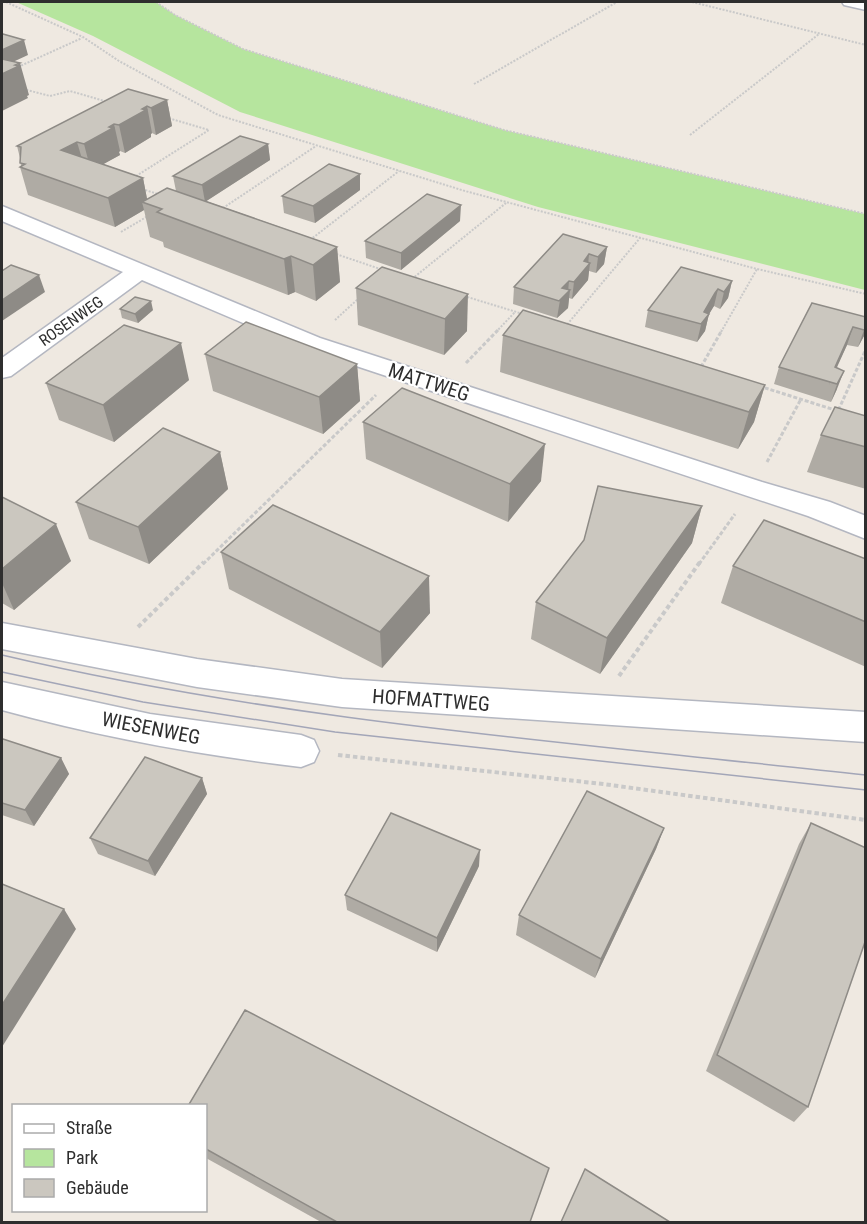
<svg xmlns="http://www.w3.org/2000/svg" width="867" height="1224" viewBox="0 0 867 1224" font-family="'Roboto Condensed',sans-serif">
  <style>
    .green { fill: #b6e59e }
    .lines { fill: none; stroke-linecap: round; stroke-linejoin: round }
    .street-casing { stroke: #b4b7c1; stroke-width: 3 }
    .path-far2 { stroke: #c9c9c9; stroke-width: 2; stroke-dasharray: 2 1.5; stroke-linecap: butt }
    .path-far1 { stroke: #c9c9c9; stroke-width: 3; stroke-dasharray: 4 2; stroke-linecap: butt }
    .path { stroke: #c9c9c9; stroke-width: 4; stroke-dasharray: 4.5 3; stroke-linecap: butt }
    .street { fill: #fff; fill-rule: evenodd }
    .tram { stroke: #a3a6b8; stroke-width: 1.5 }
    .wall { fill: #afaba4 }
    .shaded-wall { fill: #8e8b86 }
    .building { fill: #cbc7bf; stroke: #8e8b86; stroke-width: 1.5 }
    .labels { text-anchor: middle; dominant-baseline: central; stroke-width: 4.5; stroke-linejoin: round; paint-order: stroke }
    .far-street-label { font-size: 16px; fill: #2e2e2e; stroke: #fff }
    .street-label { font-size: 20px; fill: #2e2e2e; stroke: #fff }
  </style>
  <rect width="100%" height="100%" fill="#efe9e1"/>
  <path class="green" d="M16,2H156L175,15L243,49L504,130L865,214V290L538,207L240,112L93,36Z"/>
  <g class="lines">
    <defs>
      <g id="street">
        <path d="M842,2H866V10L844,5Z"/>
        <path d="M2,206L320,338L762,482L830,502L866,516V539L808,516L302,348L142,280L11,376L2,378V358L123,272L2,221Z"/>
        <path d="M2,623L197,659L342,679L866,712V742L342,707L197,687L2,649Z"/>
        <path d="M2,682L150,714L301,735L314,740L319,751L314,762L301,767C200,755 100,737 2,710Z"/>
      </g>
    </defs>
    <use href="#street" class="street-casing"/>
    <g class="path-far2">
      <path d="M6,2L83,37L119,61L218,115L465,191L757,269L866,294"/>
      <path d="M156,2L175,15L243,49L504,130L866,214"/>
      <path d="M692,2L866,45"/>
      <path d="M18,67L82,38"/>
      <path d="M474,84L617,2"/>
      <path d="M23,89L50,96L70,91L108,102"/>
      <path d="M690,135L819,34"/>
      <path d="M133,178L209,130L168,118"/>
      <path d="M142,189L161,195"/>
      <path d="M220,210L316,146"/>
      <path d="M121,232L148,216"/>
      <path d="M310,240L399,171"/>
      <path d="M333,253L383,270"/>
      <path d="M412,279L506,203"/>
      <path d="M464,296L523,314"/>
      <path d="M335,320L358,299"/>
      <path d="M565,327L640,238"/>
      <path d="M496,332L515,312"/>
      <path d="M721,332L757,269"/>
    </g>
    <g class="path-far1">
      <path d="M466,363L498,330"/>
      <path d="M701,367L722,330"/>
      <path d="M759,386L838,411L866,349"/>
      <path d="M767,462L801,399"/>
      <path d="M203,564L376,395"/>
      <path d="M699,564L735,514"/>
    </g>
    <g class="path">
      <path d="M138,627L204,562"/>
      <path d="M619,676L700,562"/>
      <path d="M338,755L603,784L866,820"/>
    </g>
    <use href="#street" class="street"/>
    <g class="tram">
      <path d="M2,655C285,722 577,743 866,775"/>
      <path d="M2,672L143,702L335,732L866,790"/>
    </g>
  </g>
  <g class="wall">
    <path d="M167,100L172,126L156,135L152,133L151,134V137L125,153L120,151L119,152L120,155L103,164L143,178L147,199L176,191L173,176L268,144L270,160L206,201L337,247L340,282L316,301L295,292L288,295L164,247L163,242L150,237L144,210L115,227L28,195L20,167L21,166L20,158L17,146Z"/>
    <path d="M360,190L315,223L284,213L282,196Z"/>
    <path d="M460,221L401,270L366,258L365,241Z"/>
    <path d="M563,234L607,247L604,264L596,273L589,271L588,280L572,299L569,298L568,308L557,318L513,304L514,287Z"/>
    <path d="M382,267L467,331L444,355L358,325L356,288Z"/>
    <path d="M732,281L728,298L720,309L714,306L711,310L709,314L705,331L697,342L645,327L648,310Z"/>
    <path d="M120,309L153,310L138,323L122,318Z"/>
    <path d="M866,317L864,336L858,347L847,345L836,368L837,389L831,402L774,384L779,367Z"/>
    <path d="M503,335L765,385L754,422L738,449L500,372Z"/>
    <path d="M205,354L357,364L360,401L323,434L213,391Z"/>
    <path d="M189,380L114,442L59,420L46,383Z"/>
    <path d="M866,416V489L807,472L821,435Z"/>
    <path d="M363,422L541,481L508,522L366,459Z"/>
    <path d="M220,452L228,489L149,564L89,539L76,502Z"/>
    <path d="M2,497L71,561L14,610L2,603Z"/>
    <path d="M702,506L692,543L600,674L531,639L536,602Z"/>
    <path d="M221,552L430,613L382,668L229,589Z"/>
    <path d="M866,559V667L721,603L733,566Z"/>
    <path d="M2,740L61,758L69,774L34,826L2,815Z"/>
    <path d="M202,778L207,794L155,876L98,854L90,838Z"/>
    <path d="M811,823L808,1107L794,1122L706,1071L799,844Z"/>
    <path d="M664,828L656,849L595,978L516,935L519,915Z"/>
    <path d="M479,866L437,952L347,910L345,895Z"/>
    <path d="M206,1106L530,1222H321L206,1158Z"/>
  </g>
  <g class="shaded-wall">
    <path d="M24,40L28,55L2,67V50Z"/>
    <path d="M20,63L29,95L27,96L28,98L2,111V74Z"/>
    <path d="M167,100L172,126L156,135L151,108Z"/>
    <path d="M147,106L152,133L151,134V137L125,153L119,125Z"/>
    <path d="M114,124L120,151L119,152L120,155L91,171L84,144Z"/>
    <path d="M77,142L85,169L61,150Z"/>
    <path d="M268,144L270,160L205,202L202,185Z"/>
    <path d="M360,174V190L315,223L313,206Z"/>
    <path d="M143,178L148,204L142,202L144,210L115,227L108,198Z"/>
    <path d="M461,205L460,221L401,270V253Z"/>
    <path d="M337,247L340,282L316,301L313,265Z"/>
    <path d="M607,247L604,264L596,273L598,257Z"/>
    <path d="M589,254L588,266L590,263L588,280L572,299L574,282L584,261Z"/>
    <path d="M291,256L295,292L288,295L284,259Z"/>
    <path d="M39,275L45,292L2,321V300Z"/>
    <path d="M569,281L568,292L570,290L568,308L557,318L562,288Z"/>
    <path d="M732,281L728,298L720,309L724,292Z"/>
    <path d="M718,289L714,306L708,316L709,314L705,331L697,342L704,312L715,293Z"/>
    <path d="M468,294L467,331L444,355L445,319Z"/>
    <path d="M151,301L153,310L138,323L135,314Z"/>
    <path d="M853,327L847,345L829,385L835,367Z"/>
    <path d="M866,328L864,336L858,347L864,330Z"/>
    <path d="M181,343L189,380L114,442L103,405Z"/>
    <path d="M357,364L360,401L323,434L319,397Z"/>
    <path d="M844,371L837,389L831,402L837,384Z"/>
    <path d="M765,385L754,422L738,449L749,412Z"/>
    <path d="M545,444L541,481L508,522L510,484Z"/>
    <path d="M220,452L228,489L149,564L138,527Z"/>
    <path d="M702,506L692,543L600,674L607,638Z"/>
    <path d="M56,524L71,561L14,610L2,583V569Z"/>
    <path d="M429,576L430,613L382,668L380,632Z"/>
    <path d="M61,758L69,774L34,826L25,810Z"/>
    <path d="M202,778L207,794L155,876L148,861Z"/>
    <path d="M664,828L656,849L595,978L601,959Z"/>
    <path d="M480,850L479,866L437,952V938Z"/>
    <path d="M64,909L76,929L2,1047V1005Z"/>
  </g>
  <g class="building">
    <path d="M3,34L24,40L2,50V35Z"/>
    <path d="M2,59L20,63L15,65L19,66L2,74Z"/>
    <path d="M128,89L167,100L151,108L147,106L142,109L146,110L119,125L114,124L109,127L113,128L84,144L77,142L61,150L143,178L108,198L20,167L25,164L20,163L21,147L17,146Z"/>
    <path d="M240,136L268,144L202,185L173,176Z"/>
    <path d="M329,164L360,174L313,206L282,196Z"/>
    <path d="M167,188L337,247L313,265L291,256L284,259L157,212L162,209L142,202Z"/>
    <path d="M427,194L461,205L401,253L365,241Z"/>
    <path d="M563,234L607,247L598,257L589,254L584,261L590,263L574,282L569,281L562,288L570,290L559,301L514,287Z"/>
    <path d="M11,265L39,275L2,300V271Z"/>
    <path d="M382,267L468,294L445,319L356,288Z"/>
    <path d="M681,267L732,281L724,292L718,289L715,293L704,312L709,314L701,324L648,310Z"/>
    <path d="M135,297L151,301L135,314L120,309Z"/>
    <path d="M812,303L866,317V328L864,330L853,327L835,367L844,371L837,384L779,367Z"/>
    <path d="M523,310L765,385L749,412L503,335Z"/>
    <path d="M246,322L357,364L319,397L205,354Z"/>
    <path d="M124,325L181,343L103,405L46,383Z"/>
    <path d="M402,388L545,444L510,484L363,422Z"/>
    <path d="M835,407L866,416V447L821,435Z"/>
    <path d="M163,428L220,452L138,527L76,502Z"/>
    <path d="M598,486L702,506L607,638L536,602L584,540Z"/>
    <path d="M2,497L56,524L2,569Z"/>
    <path d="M273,505L429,576L380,632L221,552Z"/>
    <path d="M764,520L866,559V622L733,566Z"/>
    <path d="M3,739L61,758L25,810L2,803V740Z"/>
    <path d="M145,757L202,778L148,861L90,838Z"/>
    <path d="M587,791L664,828L601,959L519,915Z"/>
    <path d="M391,813L480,850L437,938L345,895Z"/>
    <path d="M811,823L866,848V939L808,1107L717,1055Z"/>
    <path d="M2,884L64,909L2,1005Z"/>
    <path d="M245,1010L549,1168L530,1222H337L206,1149V1106H188Z"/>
    <path d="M585,1169L670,1222H561Z"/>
  </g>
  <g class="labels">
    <g class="far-street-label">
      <text transform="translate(71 321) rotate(-35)">ROSENWEG</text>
    </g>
    <g class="street-label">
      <text transform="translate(429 382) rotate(18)">MATTWEG</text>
      <text transform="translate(431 700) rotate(4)">HOFMATTWEG</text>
      <text transform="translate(151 728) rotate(11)">WIESENWEG</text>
    </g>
  </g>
  <rect width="867" height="1224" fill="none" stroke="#2e2e2e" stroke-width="6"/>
  <rect x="12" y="1104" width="195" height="108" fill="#ffffff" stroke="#ababab" stroke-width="1.5"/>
  <rect x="24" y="1124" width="30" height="9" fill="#ffffff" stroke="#ababab" stroke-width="1.5"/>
  <text x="66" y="1134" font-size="18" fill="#2e2e2e">Straße</text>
  <rect x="24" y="1149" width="30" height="18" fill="#b6e59e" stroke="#ababab" stroke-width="1.5"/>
  <text x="66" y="1164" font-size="18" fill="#2e2e2e">Park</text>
  <rect x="24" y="1179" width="30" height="18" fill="#cbc7bf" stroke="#ababab" stroke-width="1.5"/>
  <text x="66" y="1194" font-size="18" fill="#2e2e2e">Gebäude</text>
</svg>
